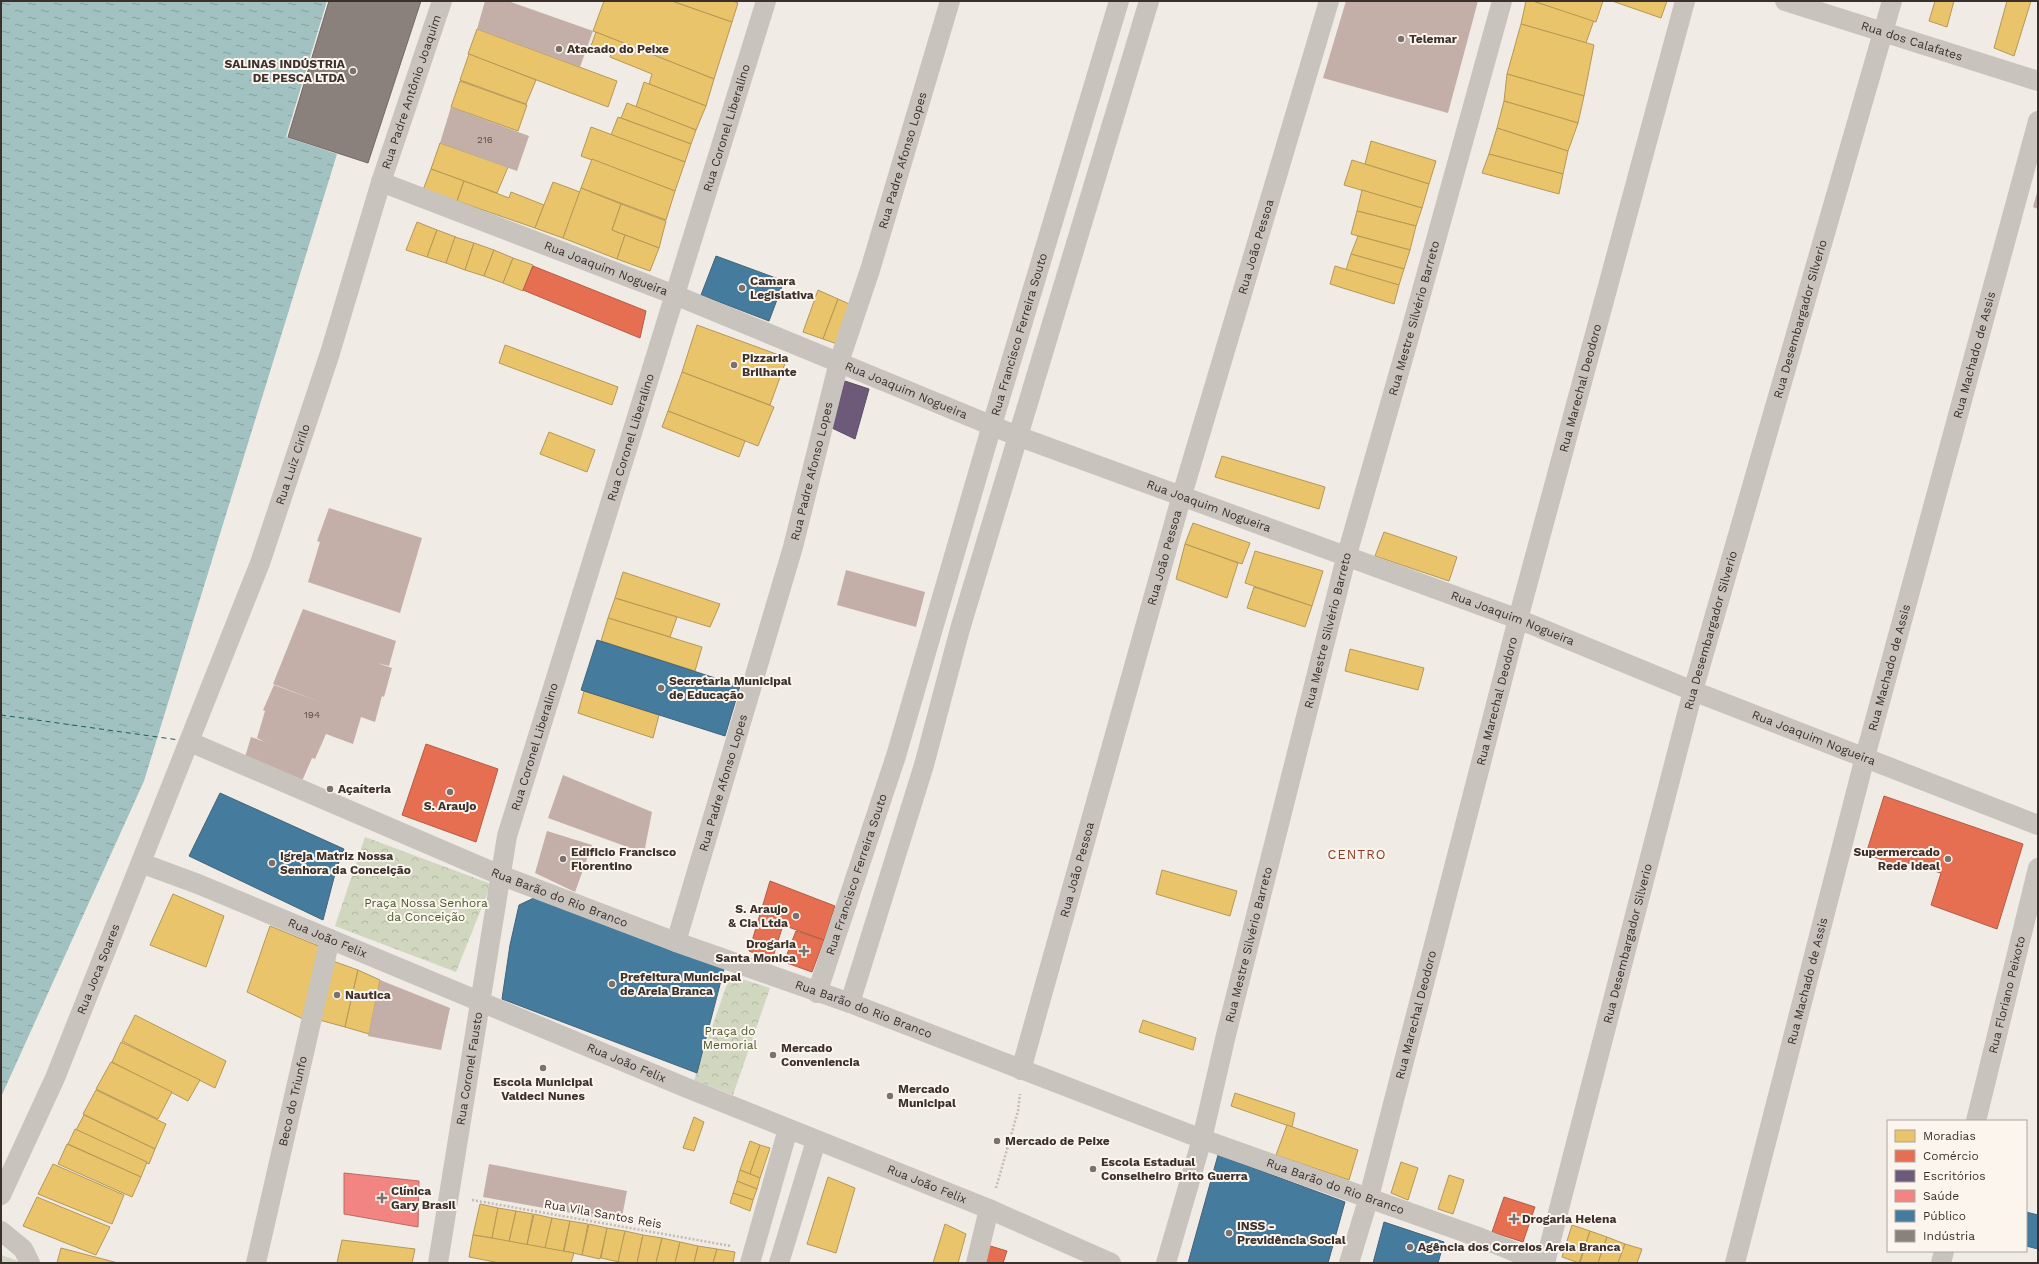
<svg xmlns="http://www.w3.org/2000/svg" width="2039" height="1264" viewBox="0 0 2039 1264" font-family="'Work Sans',sans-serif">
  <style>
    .park { fill: url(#park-crowns) }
    .water { fill: url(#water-ripples) }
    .homes { fill: #e9c46a; stroke: #b59857 }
    .shops { fill: #e76f51; stroke: #b35c46 }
    .offices { fill: #6d597a; stroke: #5e4d62 }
    .health { fill: #f28482; stroke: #bb6b68 }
    .public { fill: #457b9d; stroke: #42647b }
    .industry { fill: #8a817c; stroke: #726964 }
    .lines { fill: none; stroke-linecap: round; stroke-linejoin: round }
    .ferry { stroke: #1f5a5e; stroke-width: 1; stroke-dasharray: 5 4; stroke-linecap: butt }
    .building { fill: #c3afa7 }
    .path { stroke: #c2bbb6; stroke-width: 2.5; stroke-dasharray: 2 2; stroke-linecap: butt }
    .street { stroke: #c9c3be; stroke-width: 20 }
    .poi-dot { fill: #7a716c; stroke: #fbf5ee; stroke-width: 1.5 }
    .labels { text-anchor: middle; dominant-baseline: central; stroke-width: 4; stroke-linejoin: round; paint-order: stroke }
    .number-label { font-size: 10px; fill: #5d504a }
    .poi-label { font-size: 12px; font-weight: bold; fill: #3b302b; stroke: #fbf5ee; text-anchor: start }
    .street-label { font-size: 12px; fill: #3b302b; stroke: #fbf5ee }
    .park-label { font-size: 12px; fill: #4a5a2e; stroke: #fbf5ee }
    .neighbourhood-label { font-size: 13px; letter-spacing: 1px; fill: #8c3b22; stroke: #fbf5ee }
  </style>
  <defs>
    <pattern id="park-crowns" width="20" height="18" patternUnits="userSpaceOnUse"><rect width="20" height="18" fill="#d1d6bf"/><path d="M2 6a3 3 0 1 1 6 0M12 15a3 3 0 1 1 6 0" fill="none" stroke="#b4b8a4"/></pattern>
    <pattern id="water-ripples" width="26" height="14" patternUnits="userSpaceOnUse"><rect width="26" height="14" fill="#a1c2c1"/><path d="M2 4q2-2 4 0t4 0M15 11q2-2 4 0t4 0" fill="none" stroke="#849e9d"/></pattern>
  </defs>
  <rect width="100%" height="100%" fill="#f0ebe5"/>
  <g class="park">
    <path d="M365,837L491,884L456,972L335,926Z"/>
    <path d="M730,975L770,988L733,1095L694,1080Z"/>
    <path d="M1,1255L21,1262V1263H1Z"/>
  </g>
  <path class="water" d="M1,1H327L286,137L337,154L144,781L1,1097Z"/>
  <g class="homes">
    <path d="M604,1H672L732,22L714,79L593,31Z"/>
    <path d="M672,1H733L738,3L732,22Z"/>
    <path d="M1526,1H1533L1594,20L1586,43L1521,24Z"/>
    <path d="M1533,1H1603L1596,22Z"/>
    <path d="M1612,1H1667L1661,18Z"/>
    <path d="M1935,1H1954L1947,27L1929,21Z"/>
    <path d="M2007,1H2031L2014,56L1994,48Z"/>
    <path d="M1521,24L1594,45L1584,96L1507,74Z"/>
    <path d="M477,29L617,81L608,107L468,54Z"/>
    <path d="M596,32L714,79L706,106L649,84L652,74L610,57L612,51L591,46Z"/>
    <path d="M469,54L536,80L526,104L460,80Z"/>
    <path d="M1507,74L1584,96L1578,123L1504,101Z"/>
    <path d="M460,81L527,105L518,131L451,107Z"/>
    <path d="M644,82L706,106L696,130L636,107Z"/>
    <path d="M1504,101L1578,123L1568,151L1497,128Z"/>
    <path d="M627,103L696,130L691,144L621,118Z"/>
    <path d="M618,117L691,144L685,162L611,135Z"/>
    <path d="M591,127L685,162L675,191L581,156Z"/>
    <path d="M1497,128L1568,151L1563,174L1489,154Z"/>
    <path d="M1371,141L1436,161L1429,184L1365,164Z"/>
    <path d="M440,143L508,167L497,193L431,169Z"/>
    <path d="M1489,154L1563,174L1559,194L1482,173Z"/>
    <path d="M592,159L675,191L666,220L581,188Z"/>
    <path d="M1352,160L1429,184L1422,208L1344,185Z"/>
    <path d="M431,169L464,181L457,201L423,190Z"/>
    <path d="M464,181L509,198L511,192L544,205L535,228L457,201Z"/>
    <path d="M553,182L580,192L563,238L535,228Z"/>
    <path d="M581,188L621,204L612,230L625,235L617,259L563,238Z"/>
    <path d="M1362,190L1422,208L1416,226L1357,211Z"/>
    <path d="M621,204L666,221L659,248L612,230Z"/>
    <path d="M1357,211L1416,226L1410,250L1351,234Z"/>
    <path d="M417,222L437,230L427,257L406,250Z"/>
    <path d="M437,230L456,237L446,263L427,257Z"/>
    <path d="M625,235L659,248L650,271L617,259Z"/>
    <path d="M1358,236L1410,250L1404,269L1351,254Z"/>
    <path d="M455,237L474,243L465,270L446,263Z"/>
    <path d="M474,243L494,250L484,276L465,270Z"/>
    <path d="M494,250L513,258L503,283L484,276Z"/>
    <path d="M1351,254L1404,269L1399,285L1346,270Z"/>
    <path d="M513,258L533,265L523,291L503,283Z"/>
    <path d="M1335,266L1399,285L1394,304L1330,284Z"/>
    <path d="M818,290L838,299L823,339L803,332Z"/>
    <path d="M838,299L854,306L840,345L823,339Z"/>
    <path d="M697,325L787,358L770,405L682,372Z"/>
    <path d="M505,345L618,387L612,405L499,363Z"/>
    <path d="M682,372L774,407L758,446L668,411Z"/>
    <path d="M668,411L745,441L739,457L662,427Z"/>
    <path d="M549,432L595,450L587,472L540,454Z"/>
    <path d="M1222,456L1325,487L1319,509L1215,477Z"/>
    <path d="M1193,523L1250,543L1242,564L1185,544Z"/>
    <path d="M1384,532L1457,557L1449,581L1375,556Z"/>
    <path d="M1185,544L1238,563L1227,598L1176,579Z"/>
    <path d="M1255,551L1323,571L1312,606L1245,583Z"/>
    <path d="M623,572L720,604L710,627L615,598Z"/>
    <path d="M1254,587L1312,606L1305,627L1247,608Z"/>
    <path d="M615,598L677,617L670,637L608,618Z"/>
    <path d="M608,618L702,647L695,671L601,641Z"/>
    <path d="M1350,649L1424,668L1418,690L1345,671Z"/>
    <path d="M584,691L659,715L653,738L578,713Z"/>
    <path d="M1162,870L1237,891L1230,916L1156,894Z"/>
    <path d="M173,894L224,916L206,967L150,945Z"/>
    <path d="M270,926L326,949L303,1019L247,992Z"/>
    <path d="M330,960L358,970L345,1027L316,1019Z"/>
    <path d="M358,970L380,980L369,1034L345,1027Z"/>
    <path d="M135,1015L226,1061L215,1088L122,1041Z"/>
    <path d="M1143,1020L1196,1038L1193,1050L1139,1032Z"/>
    <path d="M121,1042L200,1080L188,1101L112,1062Z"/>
    <path d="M111,1062L172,1092L158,1119L96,1089Z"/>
    <path d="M96,1090L166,1124L155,1149L83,1114Z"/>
    <path d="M1235,1093L1295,1113L1292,1127L1231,1106Z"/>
    <path d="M84,1115L155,1149L149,1164L76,1130Z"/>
    <path d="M694,1117L704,1122L694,1151L683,1148Z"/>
    <path d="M1287,1125L1358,1150L1349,1180L1276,1155Z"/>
    <path d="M75,1129L147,1162L141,1177L68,1144Z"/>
    <path d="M750,1141L760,1145L750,1174L740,1170Z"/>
    <path d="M67,1144L141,1177L132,1197L58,1164Z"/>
    <path d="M760,1145L770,1148L760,1178L750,1174Z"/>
    <path d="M1401,1162L1418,1168L1408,1200L1391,1193Z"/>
    <path d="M53,1164L124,1195L112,1224L38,1194Z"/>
    <path d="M740,1170L760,1178L757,1189L737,1181Z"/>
    <path d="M1449,1175L1464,1180L1453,1214L1438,1209Z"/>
    <path d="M828,1177L855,1188L836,1253L807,1244Z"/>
    <path d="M737,1181L757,1189L753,1200L733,1193Z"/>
    <path d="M733,1193L753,1200L750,1211L730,1203Z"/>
    <path d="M37,1197L110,1227L96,1255L23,1226Z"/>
    <path d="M480,1204L498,1208L492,1238L473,1235Z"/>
    <path d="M498,1208L516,1211L509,1242L492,1238Z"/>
    <path d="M516,1211L533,1214L527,1245L509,1242Z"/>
    <path d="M534,1214L552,1218L545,1249L527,1245Z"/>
    <path d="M552,1218L570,1221L563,1252L545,1248Z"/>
    <path d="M570,1221L588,1224L582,1255L564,1251Z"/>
    <path d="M589,1224L607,1228L600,1259L582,1255Z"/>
    <path d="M945,1224L966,1234L958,1263H933Z"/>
    <path d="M1572,1225L1590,1231L1579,1263L1562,1257Z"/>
    <path d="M607,1228L625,1231L619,1262L601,1258Z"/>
    <path d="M625,1231L643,1235L637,1263L618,1262Z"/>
    <path d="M1590,1231L1607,1237L1598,1263H1580Z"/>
    <path d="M473,1235L492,1238L574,1253L571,1263H500L469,1257Z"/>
    <path d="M643,1235L662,1238L656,1263H637Z"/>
    <path d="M1607,1237L1625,1244L1618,1263H1598Z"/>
    <path d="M662,1238L680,1242L675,1263H656Z"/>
    <path d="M342,1240L415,1249L412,1263H337Z"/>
    <path d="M680,1242L698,1246L694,1263H675Z"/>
    <path d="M1625,1244L1642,1249L1637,1263H1618Z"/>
    <path d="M698,1246L717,1249L713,1263H694Z"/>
    <path d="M61,1248L118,1263H57Z"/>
    <path d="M717,1249L735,1252L733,1263H713Z"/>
  </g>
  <g class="shops">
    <path d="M533,266L646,311L640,338L523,290Z"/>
    <path d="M426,744L498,769L476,842L402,815Z"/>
    <path d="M1884,796L2023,844L1997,929L1931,905L1941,873L1908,863L1904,868L1866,854Z"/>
    <path d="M770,881L835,906L824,940L783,925L772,960L749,951Z"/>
    <path d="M796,931L824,940L812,972L784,962Z"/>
    <path d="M1504,1197L1535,1207L1523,1242L1492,1232Z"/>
    <path d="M987,1245L1007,1251L1003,1263H983Z"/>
  </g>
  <path class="offices" d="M845,381L869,389L855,439L832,428Z"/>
  <path class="health" d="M344,1173L419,1181L418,1227L344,1214Z"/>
  <g class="public">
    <path d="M716,256L784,281L769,321L701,295Z"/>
    <path d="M597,640L740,686L725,736L581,690Z"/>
    <path d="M220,793L344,849L336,870L323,920L189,856Z"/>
    <path d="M536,897L724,969L697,1073L502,999L510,945L519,905Z"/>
    <path d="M1218,1155L1345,1202L1328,1263H1188Z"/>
    <path d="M2026,1212L2038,1215V1249L2026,1246Z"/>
    <path d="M1384,1222L1444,1242L1438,1263H1373Z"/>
  </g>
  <path class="industry" d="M329,1H421L368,163L288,137Z"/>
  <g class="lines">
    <path class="ferry" d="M1,715L179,740"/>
  </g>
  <g class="building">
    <path d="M485,1H508L593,31L580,67L477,29Z"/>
    <path d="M1346,1H1478L1448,113L1323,78Z"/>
    <path d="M451,107L529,136L517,171L440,143Z"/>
    <path d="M2038,189V209L2033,207Z"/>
    <path d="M329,508L422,538L400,613L308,582L320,542L317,541Z"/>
    <path d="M846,570L925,592L916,627L837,605Z"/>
    <path d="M303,609L396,641L389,666L377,663L392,668L384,697L382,696L375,722L361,717L353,744L326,734L315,759L312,758L302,781L245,757L251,737L265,742L257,738L265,711L263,710L274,685L323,703L273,684Z"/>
    <path d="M563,775L652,812L644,853L548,818Z"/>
    <path d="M547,831L592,845L575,892L535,873Z"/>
    <path d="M380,980L450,1008L441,1050L368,1036Z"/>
    <path d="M489,1164L627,1191L621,1222L483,1197Z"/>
  </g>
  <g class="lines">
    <g class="path">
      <path d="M996,1188L1018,1111L1020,1094"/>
      <path d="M472,1200L731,1246"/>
    </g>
    <g class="street">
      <path id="s1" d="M1785,1L2038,81"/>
      <path id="s2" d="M381,182L675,295L1017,436L1518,619L1693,691L2038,825"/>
      <path id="s3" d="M190,742L500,875L676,942L850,1003L1202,1139L1481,1238L1542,1263"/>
      <path id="s4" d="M141,863L198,884L687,1088L989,1209L1111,1263"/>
      <path id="s5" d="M676,942L793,547L839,362L870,270L950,1"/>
      <path id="s6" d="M817,993L896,756L992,425L1119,1"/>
      <path d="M850,1003L924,765L960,629L1149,1"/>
      <path id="s7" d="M1021,1070L1182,495L1329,1"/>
      <path id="s8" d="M1976,1121L2038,868"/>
      <path id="s9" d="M1,1195L55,1078L260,563L330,353L381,182L442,1"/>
      <path d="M1,1231L23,1249L30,1263"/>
      <path id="s10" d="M256,1263L330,939"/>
      <path id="s11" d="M438,1263L507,836L766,1"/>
      <path d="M750,1263L788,1129"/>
      <path d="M779,1263L816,1141"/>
      <path d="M976,1263L989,1209"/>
      <path id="s12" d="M1166,1263L1202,1139L1226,1035L1346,558L1408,341L1502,1"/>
      <path id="s13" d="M1349,1263L1369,1197L1518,619L1685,1"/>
      <path id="s14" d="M1545,1263L1693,691L1892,1"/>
      <path id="s15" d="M1735,1263L1865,757L2038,121"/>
      <path d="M1941,1263L1944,1251"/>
    </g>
  </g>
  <g class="poi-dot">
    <circle cx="1401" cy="39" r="4"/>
    <circle cx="559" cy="49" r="4"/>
    <circle cx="353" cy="71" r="4"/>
    <circle cx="742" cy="288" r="4"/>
    <circle cx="734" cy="365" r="4"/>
    <circle cx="661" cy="688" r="4"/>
    <circle cx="330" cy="789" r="4"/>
    <circle cx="450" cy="792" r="4"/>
    <circle cx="563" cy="859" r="4"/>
    <circle cx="1948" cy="859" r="4"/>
    <circle cx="272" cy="863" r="4"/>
    <circle cx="796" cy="916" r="4"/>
    <path d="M802 945h4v4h4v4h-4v4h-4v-4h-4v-4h4z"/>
    <circle cx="612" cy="984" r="4"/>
    <circle cx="337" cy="995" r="4"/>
    <circle cx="773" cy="1055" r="4"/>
    <circle cx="543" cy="1068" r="4"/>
    <circle cx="890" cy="1096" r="4"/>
    <circle cx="997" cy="1141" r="4"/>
    <circle cx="1093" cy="1169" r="4"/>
    <path d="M380 1192h4v4h4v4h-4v4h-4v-4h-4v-4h4z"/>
    <path d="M1512 1213h4v4h4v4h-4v4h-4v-4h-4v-4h4z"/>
    <circle cx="1229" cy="1233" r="4"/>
    <circle cx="1410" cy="1247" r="4"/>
  </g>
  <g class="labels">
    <g class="number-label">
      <text x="485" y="139">216</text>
      <text x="312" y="714">194</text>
    </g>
    <g class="poi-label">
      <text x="1409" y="39">Telemar</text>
      <text x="567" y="49">Atacado do Peixe</text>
      <text x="345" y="64" text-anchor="end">SALINAS INDÚSTRIA<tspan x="345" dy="14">DE PESCA LTDA</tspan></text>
      <text x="750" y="281">Camara<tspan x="750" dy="14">Legislativa</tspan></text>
      <text x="742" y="358">Pizzaria<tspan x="742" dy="14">Brilhante</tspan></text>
      <text x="669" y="681">Secretaria Municipal<tspan x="669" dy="14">de Educação</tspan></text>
      <text x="338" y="789">Açaíteria</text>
      <text x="450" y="806" text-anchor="middle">S. Araujo</text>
      <text x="571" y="852">Edificio Francisco<tspan x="571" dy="14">Florentino</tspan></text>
      <text x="1940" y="852" text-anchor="end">Supermercado<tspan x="1940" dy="14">Rede Ideal</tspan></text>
      <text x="280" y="856">Igreja Matriz Nossa<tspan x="280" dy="14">Senhora da Conceição</tspan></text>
      <text x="788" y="909" text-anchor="end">S. Araujo<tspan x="788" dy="14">&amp; Cia Ltda</tspan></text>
      <text x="796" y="944" text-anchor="end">Drogaria<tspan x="796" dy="14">Santa Monica</tspan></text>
      <text x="620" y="977">Prefeitura Municipal<tspan x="620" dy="14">de Areia Branca</tspan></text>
      <text x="345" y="995">Nautica</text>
      <text x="781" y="1048">Mercado<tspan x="781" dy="14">Conveniencia</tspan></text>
      <text x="543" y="1082" text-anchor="middle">Escola Municipal<tspan x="543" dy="14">Valdeci Nunes</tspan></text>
      <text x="898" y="1089">Mercado<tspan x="898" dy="14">Municipal</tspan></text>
      <text x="1005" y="1141">Mercado de Peixe</text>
      <text x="1101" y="1162">Escola Estadual<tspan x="1101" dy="14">Conselheiro Brito Guerra</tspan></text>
      <text x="391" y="1191">Clínica<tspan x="391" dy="14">Gary Brasil</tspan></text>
      <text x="1522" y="1219">Drogaria Helena</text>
      <text x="1237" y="1226">INSS -<tspan x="1237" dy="14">Previdência Social</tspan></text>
      <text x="1418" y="1247">Agência dos Correios Areia Branca</text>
    </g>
    <g class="street-label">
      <text stroke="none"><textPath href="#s1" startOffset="133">Rua dos Calafates</textPath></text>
      <text stroke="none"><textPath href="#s9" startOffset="1178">Rua Padre Antônio Joaquim</textPath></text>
      <text stroke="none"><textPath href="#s11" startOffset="1174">Rua Coronel Liberalino</textPath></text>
      <text stroke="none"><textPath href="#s5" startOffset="814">Rua Padre Afonso Lopes</textPath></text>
      <text stroke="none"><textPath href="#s7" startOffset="856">Rua João Pessoa</textPath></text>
      <text stroke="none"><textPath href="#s2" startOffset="241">Rua Joaquim Nogueira</textPath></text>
      <text stroke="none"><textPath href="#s12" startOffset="977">Rua Mestre Silvério Barreto</textPath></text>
      <text stroke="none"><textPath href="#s14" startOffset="978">Rua Desembargador Silverio</textPath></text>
      <text stroke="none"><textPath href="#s6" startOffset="689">Rua Francisco Ferreira Souto</textPath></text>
      <text stroke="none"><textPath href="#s15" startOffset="939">Rua Machado de Assis</textPath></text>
      <text stroke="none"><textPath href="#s13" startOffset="905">Rua Marechal Deodoro</textPath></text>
      <text stroke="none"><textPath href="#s2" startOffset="565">Rua Joaquim Nogueira</textPath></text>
      <text stroke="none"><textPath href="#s11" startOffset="850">Rua Coronel Liberalino</textPath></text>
      <text stroke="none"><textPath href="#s9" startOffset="787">Rua Luiz Cirilo</textPath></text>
      <text stroke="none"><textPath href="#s5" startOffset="490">Rua Padre Afonso Lopes</textPath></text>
      <text stroke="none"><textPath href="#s2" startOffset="889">Rua Joaquim Nogueira</textPath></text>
      <text stroke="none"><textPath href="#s7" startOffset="532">Rua João Pessoa</textPath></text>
      <text stroke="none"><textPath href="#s2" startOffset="1213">Rua Joaquim Nogueira</textPath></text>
      <text stroke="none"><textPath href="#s12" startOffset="653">Rua Mestre Silvério Barreto</textPath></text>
      <text stroke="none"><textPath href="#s14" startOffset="654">Rua Desembargador Silverio</textPath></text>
      <text stroke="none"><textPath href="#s15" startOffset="615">Rua Machado de Assis</textPath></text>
      <text stroke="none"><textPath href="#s13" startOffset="581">Rua Marechal Deodoro</textPath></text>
      <text stroke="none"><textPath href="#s2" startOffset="1537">Rua Joaquim Nogueira</textPath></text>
      <text stroke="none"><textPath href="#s11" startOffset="526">Rua Coronel Liberalino</textPath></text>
      <text stroke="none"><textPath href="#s5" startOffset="166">Rua Padre Afonso Lopes</textPath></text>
      <text stroke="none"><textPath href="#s7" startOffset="208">Rua João Pessoa</textPath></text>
      <text stroke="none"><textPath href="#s6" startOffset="125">Rua Francisco Ferreira Souto</textPath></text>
      <text stroke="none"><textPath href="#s3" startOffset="401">Rua Barão do Rio Branco</textPath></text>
      <text stroke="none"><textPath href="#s4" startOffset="201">Rua João Felix</textPath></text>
      <text stroke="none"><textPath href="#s14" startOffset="330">Rua Desembargador Silverio</textPath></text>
      <text stroke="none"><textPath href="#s12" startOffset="329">Rua Mestre Silvério Barreto</textPath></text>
      <text stroke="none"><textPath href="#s9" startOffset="246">Rua Joca Soares</textPath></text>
      <text stroke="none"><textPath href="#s15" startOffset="291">Rua Machado de Assis</textPath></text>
      <text stroke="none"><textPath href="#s8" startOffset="130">Rua Floriano Peixoto</textPath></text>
      <text stroke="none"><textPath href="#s3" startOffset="725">Rua Barão do Rio Branco</textPath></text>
      <text stroke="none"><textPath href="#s13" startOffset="257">Rua Marechal Deodoro</textPath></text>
      <text stroke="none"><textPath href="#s4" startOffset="525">Rua João Felix</textPath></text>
      <text stroke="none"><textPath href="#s11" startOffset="197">Rua Coronel Fausto</textPath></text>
      <text stroke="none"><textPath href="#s10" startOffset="166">Beco do Triunfo</textPath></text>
      <text stroke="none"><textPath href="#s4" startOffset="849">Rua João Felix</textPath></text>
      <text stroke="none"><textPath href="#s3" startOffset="1229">Rua Barão do Rio Branco</textPath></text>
      <text transform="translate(603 1214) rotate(10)">Rua Vila Santos Reis</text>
    </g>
    <g class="park-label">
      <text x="426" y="903">Praça Nossa Senhora<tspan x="426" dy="14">da Conceição</tspan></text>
      <text x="730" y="1031">Praça do<tspan x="730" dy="14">Memorial</tspan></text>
    </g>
    <g class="neighbourhood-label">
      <text x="1357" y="854">CENTRO</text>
    </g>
  </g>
  <rect width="2039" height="1264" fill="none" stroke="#3b302b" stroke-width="4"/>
  <rect x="1887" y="1120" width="140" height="132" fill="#fbf5ee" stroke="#aea6a0"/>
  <rect x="1895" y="1130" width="20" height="12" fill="#e9c46a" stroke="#aea6a0"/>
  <text x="1923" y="1140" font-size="12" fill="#3b302b">Moradias</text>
  <rect x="1895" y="1150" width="20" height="12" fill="#e76f51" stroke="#aea6a0"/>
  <text x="1923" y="1160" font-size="12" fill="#3b302b">Comércio</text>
  <rect x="1895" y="1170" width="20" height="12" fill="#6d597a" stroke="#aea6a0"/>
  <text x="1923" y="1180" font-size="12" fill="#3b302b">Escritórios</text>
  <rect x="1895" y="1190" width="20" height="12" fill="#f28482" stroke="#aea6a0"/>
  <text x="1923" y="1200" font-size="12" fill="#3b302b">Saúde</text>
  <rect x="1895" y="1210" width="20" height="12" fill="#457b9d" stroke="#aea6a0"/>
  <text x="1923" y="1220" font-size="12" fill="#3b302b">Público</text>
  <rect x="1895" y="1230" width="20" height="12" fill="#8a817c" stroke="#aea6a0"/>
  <text x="1923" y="1240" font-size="12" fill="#3b302b">Indústria</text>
</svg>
